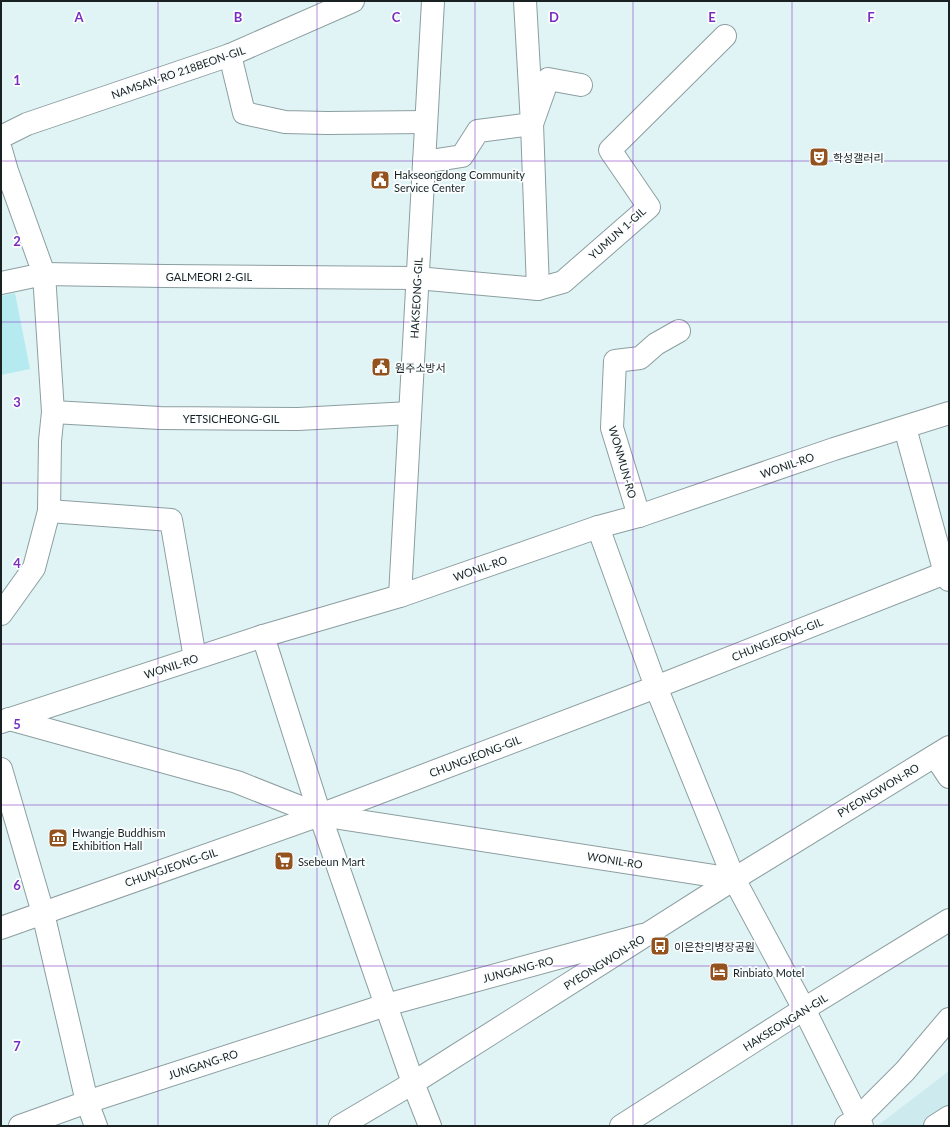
<svg xmlns="http://www.w3.org/2000/svg" width="950" height="1127" viewBox="0 0 950 1127" font-family="Lato,'Noto Sans KR',sans-serif">
  <style>
    .built { fill: #cdebee }
    .green { fill: #b5ebf0 }
    .lines { fill: none; stroke-linecap: round; stroke-linejoin: round }
    .minor-casing { stroke: #8c9ea0; stroke-width: 24 }
    .major-casing { stroke: #8c9ea0; stroke-width: 24 }
    .minor { stroke: #fff; stroke-width: 22 }
    .major { stroke: #fff; stroke-width: 22 }
    .grid { fill: none; stroke: #7b2cbf; stroke-width: 1; stroke-opacity: 0.55 }
    .labels { text-anchor: middle; dominant-baseline: central; stroke-width: 3.5; stroke-linejoin: round; paint-order: stroke }
    .street-label { font-size: 11px; fill: #1a2122; stroke: #fafefe }
    .poi-label { font-size: 11px; fill: #1a2122; stroke: #fafefe; text-anchor: start }
    .grid-label { font-size: 13px; text-anchor: middle; font-weight: bold; fill: #7b2cbf; stroke: #fafefe; stroke-width: 3.5; stroke-linejoin: round; paint-order: stroke }
  </style>
  <rect width="100%" height="100%" fill="#e0f4f6"/>
  <path class="built" d="M949,1071V1126H877Z"/>
  <path class="green" d="M15,293L30,369L1,375V296Z"/>
  <g class="lines">
    <defs>
      <g id="minor">
        <path d="M525,1L532,124L538,289"/>
        <path d="M230,55L244,113L285,122L327,123L426,122"/>
        <path d="M1,137L27,124L230,55L353,1"/>
        <path d="M1,150L7,171L44,274L53,412L50,441L49,511L34,568L1,614"/>
        <path d="M424,162L462,156L478,131L532,124L548,79L581,85"/>
        <path d="M1,283L44,274L165,276L417,278L538,289L563,282L649,207L610,150L725,36"/>
        <path d="M53,412L160,418L298,419L410,413"/>
        <path d="M905,428L945,573L949,580"/>
        <path d="M49,511L171,520L195,658"/>
        <path d="M639,516L612,428L615,361L640,358L656,344L679,331"/>
        <path d="M598,527L656,687L734,879L804,1009L862,1126"/>
        <path d="M400,596L433,1"/>
        <path d="M263,636L320,815L413,1083L430,1126"/>
        <path d="M9,719L237,782L320,815L734,879"/>
        <path d="M935,756L949,777"/>
        <path d="M1,769L43,913L87,1102L96,1126"/>
        <path d="M1,928L320,815L656,687L945,573"/>
        <path d="M20,1126L87,1102L386,1005L642,935"/>
        <path d="M621,1126L804,1009L949,920"/>
        <path d="M846,1126L858,1118L905,1071L949,1019"/>
        <path d="M935,1126L949,1117"/>
      </g>
      <g id="major">
        <path d="M1,722L263,636L400,596L598,527L639,516L834,449L949,413"/>
        <path d="M340,1126L413,1083L734,879L949,747"/>
      </g>
    </defs>
    <use href="#minor" class="minor-casing"/>
    <use href="#major" class="major-casing"/>
    <use href="#minor" class="minor"/>
    <use href="#major" class="major"/>
  </g>
  <path class="grid" d="M158,1V1126M317,1V1126M475,1V1126M633,1V1126M792,1V1126M1,161H949M1,322H949M1,483H949M1,644H949M1,805H949M1,966H949"/>
  <defs>
    <symbol id="theatre-square" viewBox="-11 -11 22 22"><rect x="-9" y="-9" width="18" height="18" rx="4" fill="#94531e" stroke="#fafefe"/><path d="M-5-5.5Q0-4 5-5.5V0Q5 5 0 6Q-5 5-5 0ZM-3.3-2.5H-1v1.5H-3.3ZM1-2.5H3.3v1.5H1ZM-2.8 1Q0 5.5 2.8 1Z" fill="#fff"/></symbol>
    <symbol id="civic-square" viewBox="-11 -11 22 22"><rect x="-9" y="-9" width="18" height="18" rx="4" fill="#94531e" stroke="#fafefe"/><path d="M-.6-6.5H3V-4.5H.6V-3L4-1V1h2V6H-6V1h2V-1L-.6-3ZM-1.2 2.5V6h2.4V2.5Z" fill="#fff"/></symbol>
    <symbol id="museum-square" viewBox="-11 -11 22 22"><rect x="-9" y="-9" width="18" height="18" rx="4" fill="#94531e" stroke="#fafefe"/><path d="M0-6L6-3V-2H-6V-3ZM-5-1h2V3h-2ZM-1-1h2V3h-2ZM3-1h2V3H3ZM-6 4H6V6H-6Z" fill="#fff"/></symbol>
    <symbol id="supermarket-square" viewBox="-11 -11 22 22"><rect x="-9" y="-9" width="18" height="18" rx="4" fill="#94531e" stroke="#fafefe"/><path d="M-6-5.5h2.5l.6 2H6L4.5 2H-2.5L-4.4-4H-6ZM-1.5 3.2a1.3 1.3 0 1 0 .1 0ZM3 3.2a1.3 1.3 0 1 0 .1 0Z" fill="#fff"/></symbol>
    <symbol id="bus-square" viewBox="-11 -11 22 22"><rect x="-9" y="-9" width="18" height="18" rx="4" fill="#94531e" stroke="#fafefe"/><path d="M-5-6H5V4H4V6H2V4H-2V6H-4V4H-5ZM-3.5-4V0h7V-4ZM-3.5 1.2v1.5H-2V1.2ZM2 1.2v1.5H3.5V1.2Z" fill="#fff"/></symbol>
    <symbol id="hotel-square" viewBox="-11 -11 22 22"><rect x="-9" y="-9" width="18" height="18" rx="4" fill="#94531e" stroke="#fafefe"/><path d="M-6-4.5h1.5V1H6V5H4.5V3h-9V5H-6ZM-4 0a1.8 1.8 0 1 1 3.6 0ZM.5 0V-2.5h3Q6-2.5 6 0Z" fill="#fff"/></symbol>
  </defs>
  <g fill-rule="evenodd">
    <use href="#theatre-square" x="808" y="146" width="22" height="22"/>
    <use href="#civic-square" x="369" y="169" width="22" height="22"/>
    <use href="#civic-square" x="370" y="356" width="22" height="22"/>
    <use href="#museum-square" x="47" y="827" width="22" height="22"/>
    <use href="#supermarket-square" x="273" y="850" width="22" height="22"/>
    <use href="#bus-square" x="649" y="935" width="22" height="22"/>
    <use href="#hotel-square" x="708" y="961" width="22" height="22"/>
  </g>
  <g class="labels">
    <g class="street-label">
      <text transform="translate(178 72) rotate(-19)">NAMSAN-RO 218BEON-GIL</text>
      <text transform="translate(617 233) rotate(-42)">YUMUN 1-GIL</text>
      <text x="209" y="276">GALMEORI 2-GIL</text>
      <text transform="translate(416 298) rotate(-87)">HAKSEONG-GIL</text>
      <text x="231" y="418">YETSICHEONG-GIL</text>
      <text transform="translate(623 462) rotate(74)">WONMUN-RO</text>
      <text transform="translate(787 465) rotate(-19)">WONIL-RO</text>
      <text transform="translate(480 568) rotate(-19)">WONIL-RO</text>
      <text transform="translate(777 639) rotate(-22)">CHUNGJEONG-GIL</text>
      <text transform="translate(171 666) rotate(-18)">WONIL-RO</text>
      <text transform="translate(475 756) rotate(-21)">CHUNGJEONG-GIL</text>
      <text transform="translate(878 790) rotate(-31)">PYEONGWON-RO</text>
      <text transform="translate(615 860) rotate(9)">WONIL-RO</text>
      <text transform="translate(171 867) rotate(-19)">CHUNGJEONG-GIL</text>
      <text transform="translate(604 962) rotate(-32)">PYEONGWON-RO</text>
      <text transform="translate(518 969) rotate(-15)">JUNGANG-RO</text>
      <text transform="translate(785 1022) rotate(-32)">HAKSEONGAN-GIL</text>
      <text transform="translate(203 1064) rotate(-18)">JUNGANG-RO</text>
    </g>
    <g class="poi-label">
      <text x="833" y="157">학성갤러리</text>
      <text x="394" y="174">Hakseongdong Community<tspan x="394" dy="13">Service Center</tspan></text>
      <text x="395" y="367">원주소방서</text>
      <text x="72" y="832">Hwangje Buddhism<tspan x="72" dy="13">Exhibition Hall</tspan></text>
      <text x="298" y="861">Ssebeun Mart</text>
      <text x="674" y="946">이은찬의병장공원</text>
      <text x="733" y="972">Rinbiato Motel</text>
    </g>
  </g>
  <g class="grid-label">
    <text x="79" y="22">A</text>
    <text x="238" y="22">B</text>
    <text x="396" y="22">C</text>
    <text x="554" y="22">D</text>
    <text x="712" y="22">E</text>
    <text x="871" y="22">F</text>
    <text x="17" y="85">1</text>
    <text x="17" y="246">2</text>
    <text x="17" y="407">3</text>
    <text x="17" y="568">4</text>
    <text x="17" y="729">5</text>
    <text x="17" y="890">6</text>
    <text x="17" y="1051">7</text>
  </g>
  <rect width="950" height="1127" fill="none" stroke="#1a2122" stroke-width="4"/>
</svg>
